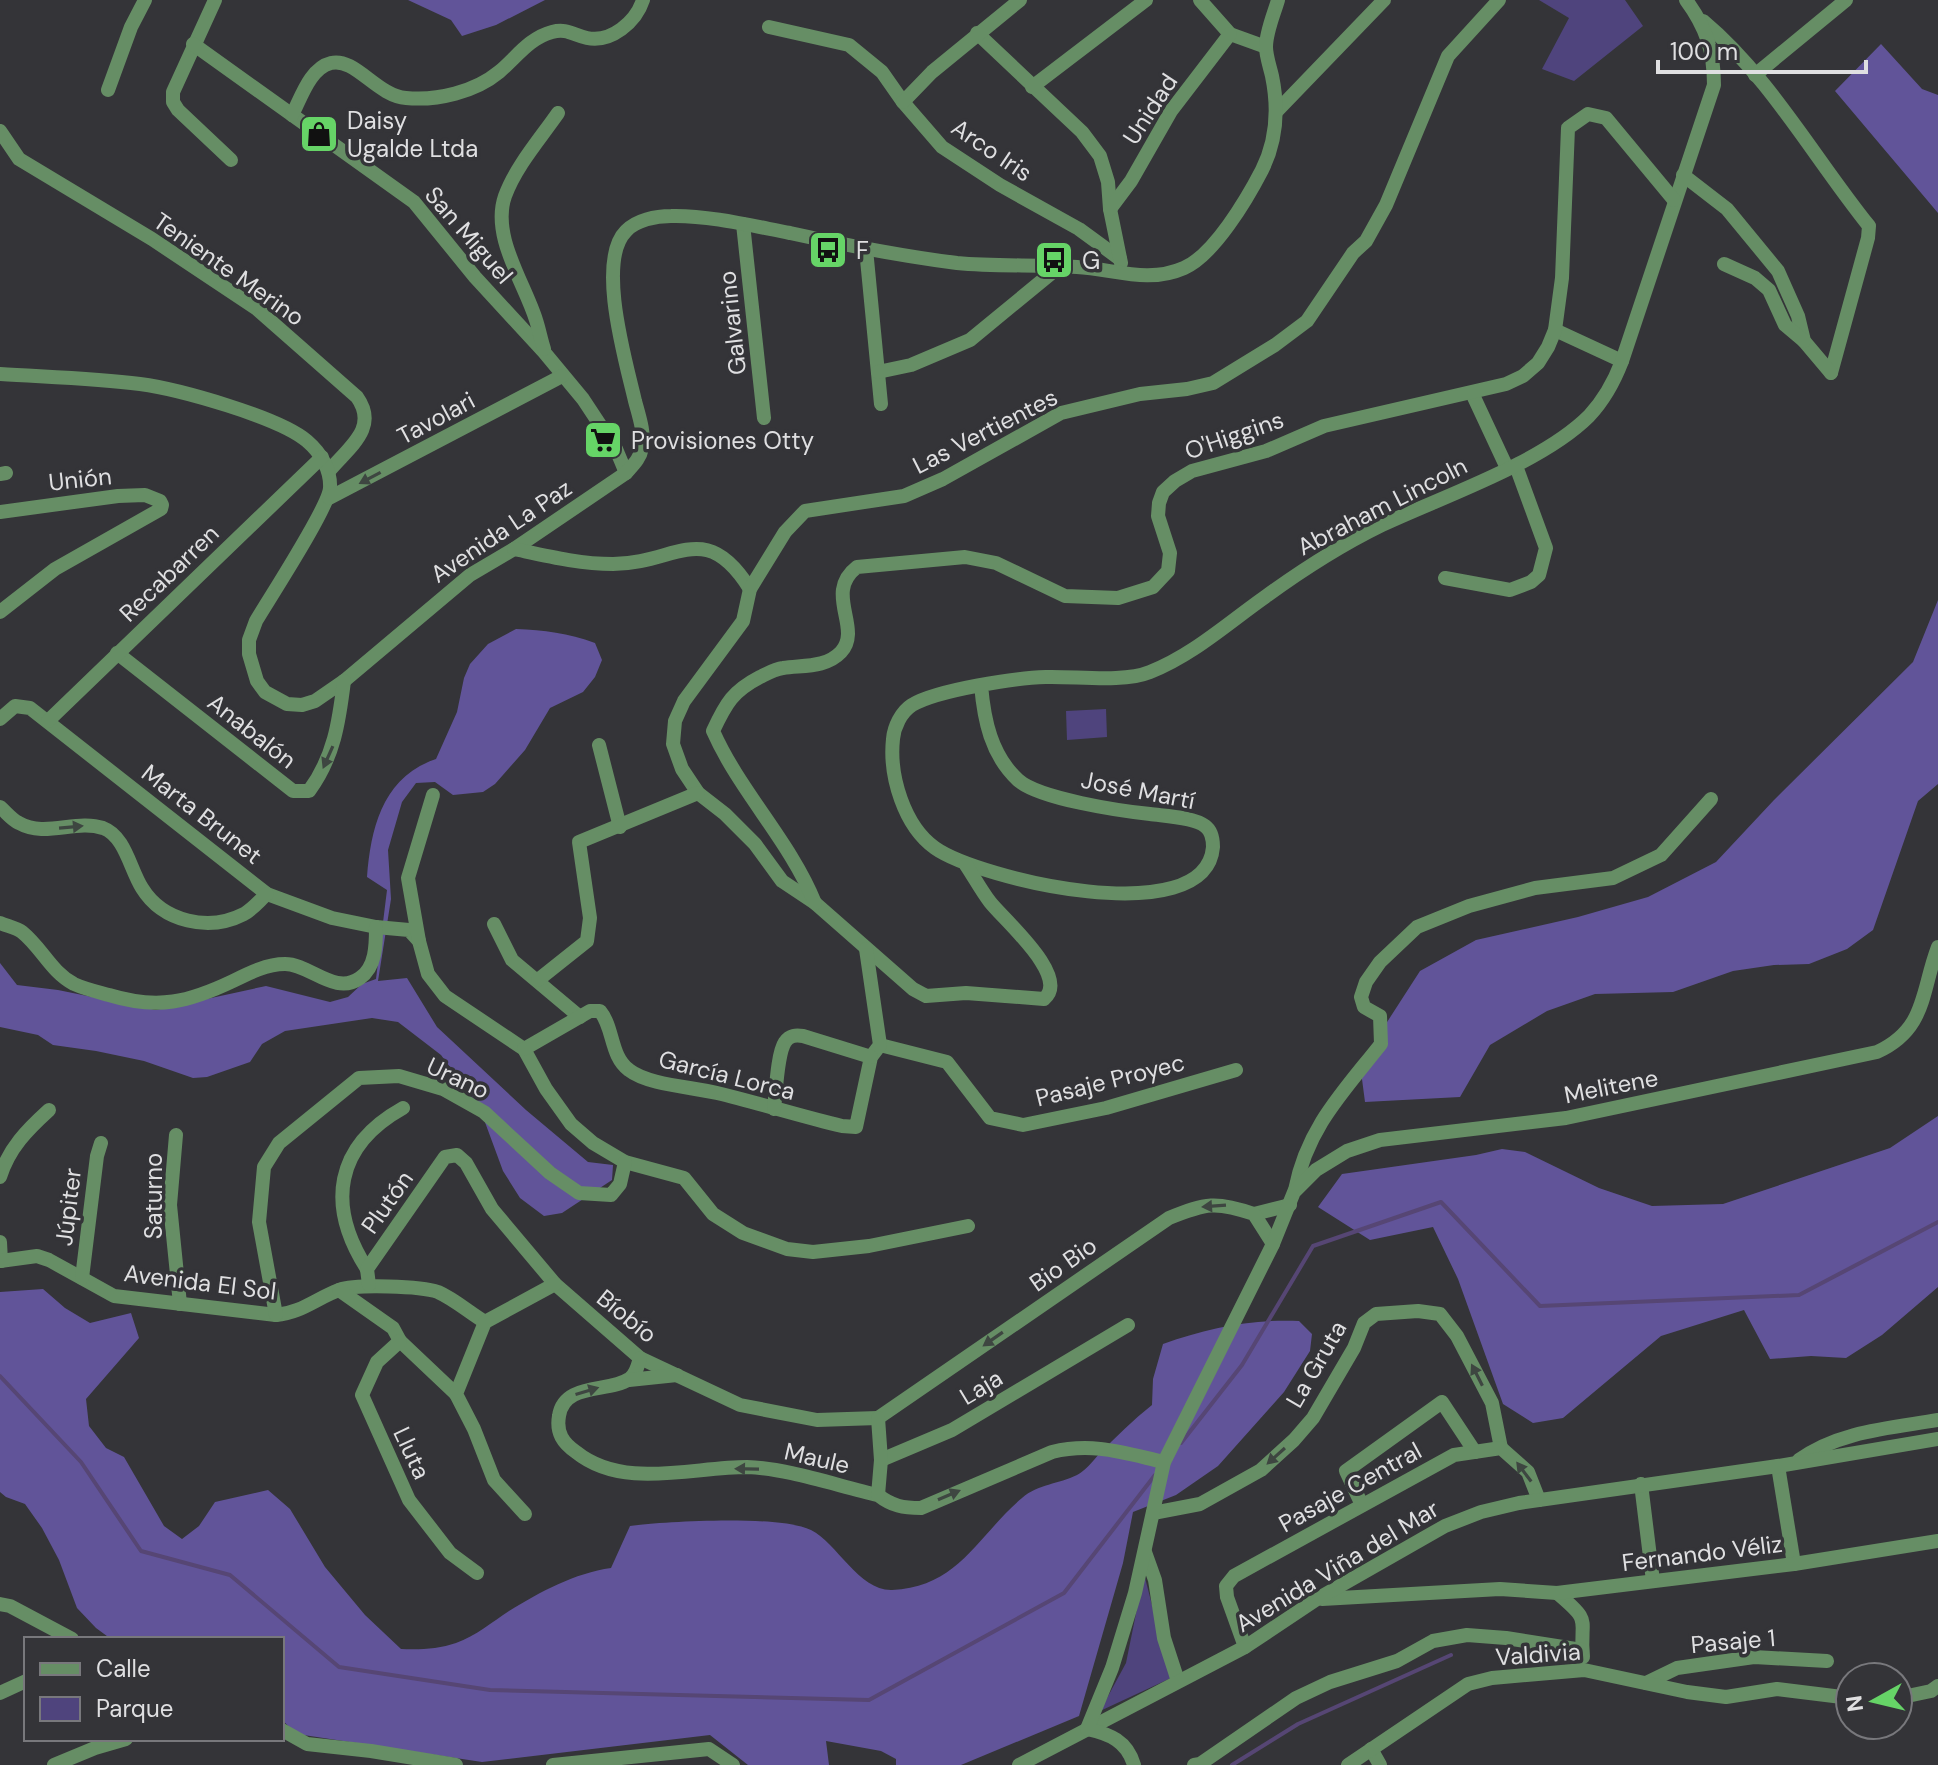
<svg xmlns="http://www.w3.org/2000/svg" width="1938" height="1765" viewBox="0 0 1938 1765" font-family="'DM Sans',sans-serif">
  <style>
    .green { fill: #4f447d }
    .forest { fill: #615499 }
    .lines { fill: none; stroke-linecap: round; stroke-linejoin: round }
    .stream { stroke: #564674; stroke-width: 4 }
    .minor { stroke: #668e65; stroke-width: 14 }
    .oneway { fill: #3e4641 }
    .labels { text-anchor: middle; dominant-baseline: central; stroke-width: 7; stroke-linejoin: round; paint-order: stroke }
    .street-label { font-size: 24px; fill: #dfdfe1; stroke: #343438 }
    .poi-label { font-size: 24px; fill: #dfdfe1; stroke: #343438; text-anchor: start }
  </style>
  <rect width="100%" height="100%" fill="#343438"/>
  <g class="green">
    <path d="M1539,0H1625L1643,26L1574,81L1542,69L1569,18Z"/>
    <path d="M1106,709L1107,737L1067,740L1066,711Z"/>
    <path d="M1144,1574L1171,1678L1100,1711L1126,1663Z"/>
  </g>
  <g class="forest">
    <path d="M408,0H545L496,25L462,36L451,20Z"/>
    <path d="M1881,44L1922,89L1938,95V213L1835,91Z"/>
    <path d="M1938,600V784L1918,801L1873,930L1847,949L1809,964L1774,965L1733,971L1673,992L1595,994L1547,1011L1490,1045L1460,1097L1365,1102L1360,1064L1420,971L1476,940L1578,917L1648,897L1716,862L1774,800L1913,662Z"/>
    <path d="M516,629C544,630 568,633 595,643L602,660L595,677L583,692L550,708L525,750L495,784L483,792L453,795L435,782L416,783L402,802L388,850L391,899L378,981L407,978L437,1027L526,1110L588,1162L613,1165L612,1180L562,1213L544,1216L520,1198L503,1171L479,1106L441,1055L398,1022L372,1018L285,1031L262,1044L250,1062L207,1077L193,1078L144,1061L96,1051L53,1045L38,1035L0,1027V963L17,985L58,990L156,1010L266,986L330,1002L348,997L362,984L376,979L387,890L367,877C371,827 383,777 436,759L457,712L464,678L470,664L488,644Z"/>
    <path d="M1938,1116V1287L1882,1335L1846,1358L1811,1356L1770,1359L1744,1310L1661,1336L1563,1418L1533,1423L1503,1404L1458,1279L1433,1227L1370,1240L1318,1207L1342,1174L1476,1155L1502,1149L1525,1152L1599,1188L1652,1206L1723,1204L1890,1148Z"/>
    <path d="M43,1289L65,1308L90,1323L131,1313L139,1338L86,1399L89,1426L106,1448L124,1457L164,1526L182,1539L199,1526L215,1502L268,1490L290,1509L325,1567L365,1615L401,1649C419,1650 439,1649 456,1643C476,1636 492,1622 509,1611C540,1592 575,1573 611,1568L630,1526C667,1521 780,1515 811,1530C837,1543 859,1591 892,1590C959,1587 978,1535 1022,1498C1038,1484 1059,1484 1077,1475C1085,1471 1093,1461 1099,1454C1116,1437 1133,1420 1152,1405L1153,1379L1163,1344C1208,1328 1251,1319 1299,1321L1312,1334L1310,1351L1284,1392L1218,1466L1176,1495L1133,1512L1123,1563L1079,1716L961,1765H896V1759L881,1751L826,1741L829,1765H748L710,1735L482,1762L297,1734L282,1720V1639H111L96,1628L77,1608L59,1560L42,1528L25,1504L6,1497L0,1492V1292Z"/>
  </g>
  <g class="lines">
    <g class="stream">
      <path d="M0,1376L81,1462L141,1551L230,1575L339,1667L490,1690L869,1700L1064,1593L1155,1475"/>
      <path d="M1181,1443L1242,1365L1313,1246L1441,1202L1540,1306L1799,1295L1938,1222"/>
      <path d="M1232,1765L1298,1724L1451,1655"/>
    </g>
    <g class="minor">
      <path d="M215,0L173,92V102L178,110L231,160"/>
      <path d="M1200,0L1230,34L1266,47"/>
      <path d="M1703,21C1769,76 1815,159 1869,226L1868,238L1831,373"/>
      <path d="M769,27L849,45L882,72L903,102L942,147L1000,185L1079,229L1120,259"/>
      <path d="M977,33L1082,132L1100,156L1108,182L1110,209L1121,263"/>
      <path d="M193,44L414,202L475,277L544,352L583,399L616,449L626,473"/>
      <path d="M1755,75L1846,0"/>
      <path d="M1032,87L1146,0"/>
      <path d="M108,90L131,27L145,0"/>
      <path d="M903,102L932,72L1020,0"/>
      <path d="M1276,112L1384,0"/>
      <path d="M292,115C301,98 310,68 331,63C355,57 377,96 406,98C437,101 475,92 499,72C516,58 529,38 552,32C567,28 573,35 587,38C611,43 636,22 643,0"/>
      <path d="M0,131L19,159L152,239L257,309L357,397C379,428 349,447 329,471"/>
      <path d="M1683,175L1727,209L1778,271L1798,316L1804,341L1831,373"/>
      <path d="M1110,209L1131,181L1171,111L1230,34"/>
      <path d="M743,224L764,418"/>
      <path d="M866,249L881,404"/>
      <path d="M1724,264L1755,278L1769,290L1785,325L1804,341"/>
      <path d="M1555,330L1622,361"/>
      <path d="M544,349C541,340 539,329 536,320C524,282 491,236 505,196C516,166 540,139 558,113"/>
      <path d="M878,372L911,365L970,340L1060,266"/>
      <path d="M0,374C47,377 94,378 140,384C178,389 279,417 307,441C321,453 331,470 330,488C329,507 269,599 256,621L249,640V654L257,681L265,692L287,704L302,705L315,701L344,681L470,575L514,549L626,473C633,465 640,459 642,448C645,433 639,416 635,401C626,362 596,261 626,231C636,220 656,216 671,216C708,215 753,226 790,233C845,245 901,256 957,263C997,267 1037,264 1077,267C1114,269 1148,284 1184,268C1214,255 1247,199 1262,170C1277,140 1279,110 1272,76C1270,67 1266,56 1266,47C1266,32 1274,14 1278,0"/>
      <path d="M1472,393L1507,468"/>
      <path d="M0,474L6,473"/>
      <path d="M329,498L562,376"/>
      <path d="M0,512L118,496L145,495L160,501L162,505L161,509L55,569L0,612"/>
      <path d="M514,549C547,556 580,564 613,564C676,564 705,517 750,589"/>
      <path d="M1445,578L1510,590L1531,582L1539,575L1546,548L1516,466"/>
      <path d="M117,653L293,791H309C334,757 339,722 344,681"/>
      <path d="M981,685C984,720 991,755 1018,780C1039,799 1121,811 1150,814C1164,816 1194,817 1205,826C1212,831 1213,840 1213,847C1206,933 979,879 935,848C904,826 889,776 893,739C894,727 901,712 912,705C937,690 1015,678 1046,677C1076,676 1123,683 1150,672C1193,655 1228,623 1265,597C1302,570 1341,545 1382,525C1444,496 1542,463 1589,416C1604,400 1614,382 1622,361L1714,85C1714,51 1706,27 1686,0"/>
      <path d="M0,719L15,706L30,708L267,894L332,918L376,927L409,930L419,941L428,974L445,996L524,1049L546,1089L571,1124L593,1143L625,1162L684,1178L713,1214L743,1233L787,1249L813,1252L869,1246L968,1226"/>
      <path d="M48,721L322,457"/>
      <path d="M599,745L620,827"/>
      <path d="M0,807C6,812 12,820 19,823C45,838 76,819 103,828C125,836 130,869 142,888C163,922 209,932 244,914C253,909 260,900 267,894"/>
      <path d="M966,865C974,877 981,890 990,902C1004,920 1071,977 1044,999L966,993L926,996L913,989L815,903L782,881L755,844L725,814L698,793L682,769L673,744L675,721L684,701L743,621L750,589L785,532L805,511L904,496L943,479L1061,413L1140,394L1187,389L1213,383L1275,345L1307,321L1353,253L1366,241L1386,205L1448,56L1499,0"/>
      <path d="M815,903C790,841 740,792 713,731C726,703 733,691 760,677C768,673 775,669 783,668C803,665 826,668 841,652C863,628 823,593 857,567L965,557L996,563L1065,596L1118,598L1153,587L1168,571L1170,553L1158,516L1159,503L1163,492L1175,481L1192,471L1266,451L1324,426L1506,384L1523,376L1538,363L1548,347L1555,330L1562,278L1568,128L1588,114L1606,118L1674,200"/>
      <path d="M0,923C7,926 17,928 22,932C42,948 51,972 74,984C85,989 98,992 109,995C158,1010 189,1002 233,981C249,973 267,964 285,964C310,964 335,996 360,978C376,967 376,945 376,927"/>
      <path d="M494,924L512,960L580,1017"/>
      <path d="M419,941L408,878L433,795"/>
      <path d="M538,980L587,941L590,918L579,842L698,793"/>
      <path d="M880,1045L947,1062L990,1118L1023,1125L1106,1108L1236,1070"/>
      <path d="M524,1049L590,1011H600C614,1028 610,1056 629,1070C648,1085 693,1087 717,1093C759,1103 800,1116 842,1126L856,1127L871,1057L880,1045L866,949"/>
      <path d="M774,1109C776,1093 777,1054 785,1042C790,1035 796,1035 803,1036L871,1057"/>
      <path d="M176,1135L170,1205L180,1304"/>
      <path d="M0,1177C9,1148 27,1130 49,1110"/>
      <path d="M1295,1190C1307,1128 1343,1092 1381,1044L1380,1016L1364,1007L1361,997L1366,982L1380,962L1417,927L1469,906L1535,888L1613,878L1661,855L1711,799"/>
      <path d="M1254,1214L1290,1205"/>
      <path d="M0,1242L1,1261"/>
      <path d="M0,1261L37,1256L49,1260L114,1296L276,1315C301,1313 317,1298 339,1290C356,1284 421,1286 438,1292C454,1299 470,1313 485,1322"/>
      <path d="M367,1269C326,1205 335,1146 403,1108"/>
      <path d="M82,1278L97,1156L101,1143"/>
      <path d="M369,1285L367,1269L445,1157L457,1155L466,1163L492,1209L555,1284L640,1358L740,1405L817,1420L878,1418"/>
      <path d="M339,1290L393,1328L400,1341L456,1394"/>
      <path d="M276,1315L259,1222L264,1167L279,1143L359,1078L399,1076L443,1089L484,1112L550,1173L579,1193L611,1195L620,1184L625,1162"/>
      <path d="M400,1341L377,1362L362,1395L409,1500L450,1553L477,1573"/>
      <path d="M640,1358C638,1365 636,1375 629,1379C609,1393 564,1382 559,1416C556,1433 563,1443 576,1452C623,1490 692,1467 747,1467C786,1468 838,1486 878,1495C892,1506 903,1508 921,1508L1052,1452C1093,1442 1124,1453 1164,1462"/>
      <path d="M629,1380L677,1375"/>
      <path d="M878,1418L1169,1218C1206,1203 1216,1201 1254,1214L1273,1244"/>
      <path d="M881,1460L952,1430L1128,1325"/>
      <path d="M1799,1460C1839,1431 1891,1428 1938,1420"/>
      <path d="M1778,1466L1794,1564"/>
      <path d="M1641,1484L1653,1581"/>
      <path d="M878,1495L881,1460L878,1418"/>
      <path d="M1362,1505L1346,1471L1442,1402L1475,1452"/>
      <path d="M1153,1513L1200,1504L1261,1470L1294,1440L1313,1418L1354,1348L1364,1323L1376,1314L1418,1311L1440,1314L1457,1336L1492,1403L1501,1448"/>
      <path d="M525,1514L494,1480L474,1429L456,1394L485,1322L555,1284"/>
      <path d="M1145,1552L1155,1580L1164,1638L1178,1681"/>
      <path d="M1557,1593C1594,1624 1579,1617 1583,1657"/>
      <path d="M1322,1599L1500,1589L1557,1593L1794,1564L1938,1541"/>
      <path d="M0,1604L10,1606L72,1639"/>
      <path d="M1245,1647L1227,1597L1226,1586L1234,1576L1454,1455L1501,1448L1528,1472L1539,1500"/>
      <path d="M1646,1683L1677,1668L1754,1657L1827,1661"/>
      <path d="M0,1693L26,1681"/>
      <path d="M1898,1698L1931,1691L1938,1686"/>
      <path d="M282,1730L307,1744L371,1751L456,1765"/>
      <path d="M1371,1749L1380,1765"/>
      <path d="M54,1765L95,1748L126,1739"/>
      <path d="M553,1765L709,1749L733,1765"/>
      <path d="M1019,1765L1245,1647L1317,1599L1445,1526L1481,1512L1519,1503L1778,1466L1938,1439"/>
      <path d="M1134,1765C1127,1741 1110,1734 1087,1729L1112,1668L1135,1593L1164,1462L1273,1244L1294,1192L1316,1170L1347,1151L1380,1140L1566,1118L1877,1052C1927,1029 1921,991 1938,947"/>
      <path d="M1194,1765L1200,1764L1296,1698L1330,1682L1397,1661L1433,1641L1467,1635L1506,1638L1582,1650"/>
      <path d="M1348,1765L1468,1684L1492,1678L1584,1670L1687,1692L1726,1697L1777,1689L1850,1698"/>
    </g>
  </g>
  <defs><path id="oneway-solid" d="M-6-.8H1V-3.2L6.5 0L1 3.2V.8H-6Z" transform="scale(2)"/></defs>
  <g class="oneway">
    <use href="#oneway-solid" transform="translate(370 478) rotate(152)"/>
    <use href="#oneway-solid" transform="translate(328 757) rotate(114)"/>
    <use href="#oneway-solid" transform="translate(71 827) rotate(-5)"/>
    <use href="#oneway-solid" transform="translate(1214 1206) rotate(176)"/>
    <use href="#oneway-solid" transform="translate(993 1339) rotate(145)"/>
    <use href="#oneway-solid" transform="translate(1477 1375) rotate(-117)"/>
    <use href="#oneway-solid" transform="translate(587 1391) rotate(-17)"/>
    <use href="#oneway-solid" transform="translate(1276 1456) rotate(138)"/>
    <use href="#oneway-solid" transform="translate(747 1469) rotate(-179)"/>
    <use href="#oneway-solid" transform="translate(1524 1472) rotate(-127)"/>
    <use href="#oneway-solid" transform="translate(949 1495) rotate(-23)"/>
  </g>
  <defs>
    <symbol id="shop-square" viewBox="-11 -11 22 22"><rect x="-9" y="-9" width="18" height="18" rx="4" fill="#66d467" stroke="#343438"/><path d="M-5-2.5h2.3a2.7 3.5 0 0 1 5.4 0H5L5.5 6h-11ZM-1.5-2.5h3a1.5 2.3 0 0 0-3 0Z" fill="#111"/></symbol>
    <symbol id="bus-square" viewBox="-11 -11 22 22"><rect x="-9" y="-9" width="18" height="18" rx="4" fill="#66d467" stroke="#343438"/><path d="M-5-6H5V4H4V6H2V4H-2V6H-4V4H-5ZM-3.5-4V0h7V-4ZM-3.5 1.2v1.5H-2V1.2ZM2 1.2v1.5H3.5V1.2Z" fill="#111"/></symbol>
    <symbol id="supermarket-square" viewBox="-11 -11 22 22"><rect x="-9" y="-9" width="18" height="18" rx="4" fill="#66d467" stroke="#343438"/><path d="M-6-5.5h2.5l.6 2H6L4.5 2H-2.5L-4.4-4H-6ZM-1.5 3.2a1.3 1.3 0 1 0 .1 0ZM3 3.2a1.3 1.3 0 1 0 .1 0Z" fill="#111"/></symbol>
  </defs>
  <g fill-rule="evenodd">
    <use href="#shop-square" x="297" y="112" width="44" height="44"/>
    <use href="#bus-square" x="806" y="228" width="44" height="44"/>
    <use href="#bus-square" x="1032" y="238" width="44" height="44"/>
    <use href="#supermarket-square" x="581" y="418" width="44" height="44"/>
  </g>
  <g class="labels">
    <g class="street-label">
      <text transform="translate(1150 109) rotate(-57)">Unidad</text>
      <text transform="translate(992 150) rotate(34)">Arco Iris</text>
      <text transform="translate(469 235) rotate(49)">San Miguel</text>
      <text transform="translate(229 269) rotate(35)">Teniente Merino</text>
      <text transform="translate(732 323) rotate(-96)">Galvarino</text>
      <text transform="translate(436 418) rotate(-28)">Tavolari</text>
      <text transform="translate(985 431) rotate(-27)">Las Vertientes</text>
      <text transform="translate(1234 435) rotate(-19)">O'Higgins</text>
      <text transform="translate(80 479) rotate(-6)">Unión</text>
      <text transform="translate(1382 506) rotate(-27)">Abraham Lincoln</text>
      <text transform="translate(501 531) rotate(-34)">Avenida La Paz</text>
      <text transform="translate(169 573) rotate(-44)">Recabarren</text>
      <text transform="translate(252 731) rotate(38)">Anabalón</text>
      <text transform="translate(1138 790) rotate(11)">José Martí</text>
      <text transform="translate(202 814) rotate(38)">Marta Brunet</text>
      <text transform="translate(727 1075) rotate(14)">García Lorca</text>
      <text transform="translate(458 1078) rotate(25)">Urano</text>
      <text transform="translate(1110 1080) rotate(-14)">Pasaje Proyec</text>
      <text transform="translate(1611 1086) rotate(-11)">Melitene</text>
      <text transform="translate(153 1196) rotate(-90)">Saturno</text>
      <text transform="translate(387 1202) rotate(-55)">Plutón</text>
      <text transform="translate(68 1207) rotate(-83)">Júpiter</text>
      <text transform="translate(1063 1264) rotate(-35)">Bio Bio</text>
      <text transform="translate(200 1282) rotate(7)">Avenida El Sol</text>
      <text transform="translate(627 1316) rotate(39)">Bíobío</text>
      <text transform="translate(1316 1364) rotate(-60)">La Gruta</text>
      <text transform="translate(981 1387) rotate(-31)">Laja</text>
      <text transform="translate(412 1453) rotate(65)">Lluta</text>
      <text transform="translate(817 1458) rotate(13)">Maule</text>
      <text transform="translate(1350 1487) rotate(-29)">Pasaje Central</text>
      <text transform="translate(1702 1553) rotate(-7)">Fernando Véliz</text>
      <text transform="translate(1337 1566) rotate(-31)">Avenida Viña del Mar</text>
      <text transform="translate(1733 1641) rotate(-5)">Pasaje 1</text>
      <text transform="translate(1538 1654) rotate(-4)">Valdivia</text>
    </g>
    <g class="poi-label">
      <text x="347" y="120">Daisy<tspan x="347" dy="28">Ugalde Ltda</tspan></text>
      <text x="856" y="250">F</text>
      <text x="1082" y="260">G</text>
      <text x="631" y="440">Provisiones Otty</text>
    </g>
  </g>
  <rect x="24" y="1637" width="260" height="104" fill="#343438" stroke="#78787c" stroke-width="2"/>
  <rect x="40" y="1663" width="40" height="12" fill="#668e65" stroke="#78787c" stroke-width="2"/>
  <text x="96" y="1677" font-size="24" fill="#dfdfe1">Calle</text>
  <rect x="40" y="1697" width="40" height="24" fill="#4f447d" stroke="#78787c" stroke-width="2"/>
  <text x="96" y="1717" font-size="24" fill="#dfdfe1">Parque</text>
  <g transform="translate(1874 1701) rotate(262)"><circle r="38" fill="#343438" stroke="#78787c" stroke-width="2"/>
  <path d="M0-6L14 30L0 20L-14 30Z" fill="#66d467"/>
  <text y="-12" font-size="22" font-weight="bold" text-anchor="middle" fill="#dfdfe1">N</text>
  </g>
  <path d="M1658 60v12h208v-12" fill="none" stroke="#dfdfe1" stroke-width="4"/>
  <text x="1670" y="60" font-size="24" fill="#dfdfe1" stroke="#343438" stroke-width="6" paint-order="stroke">100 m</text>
</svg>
